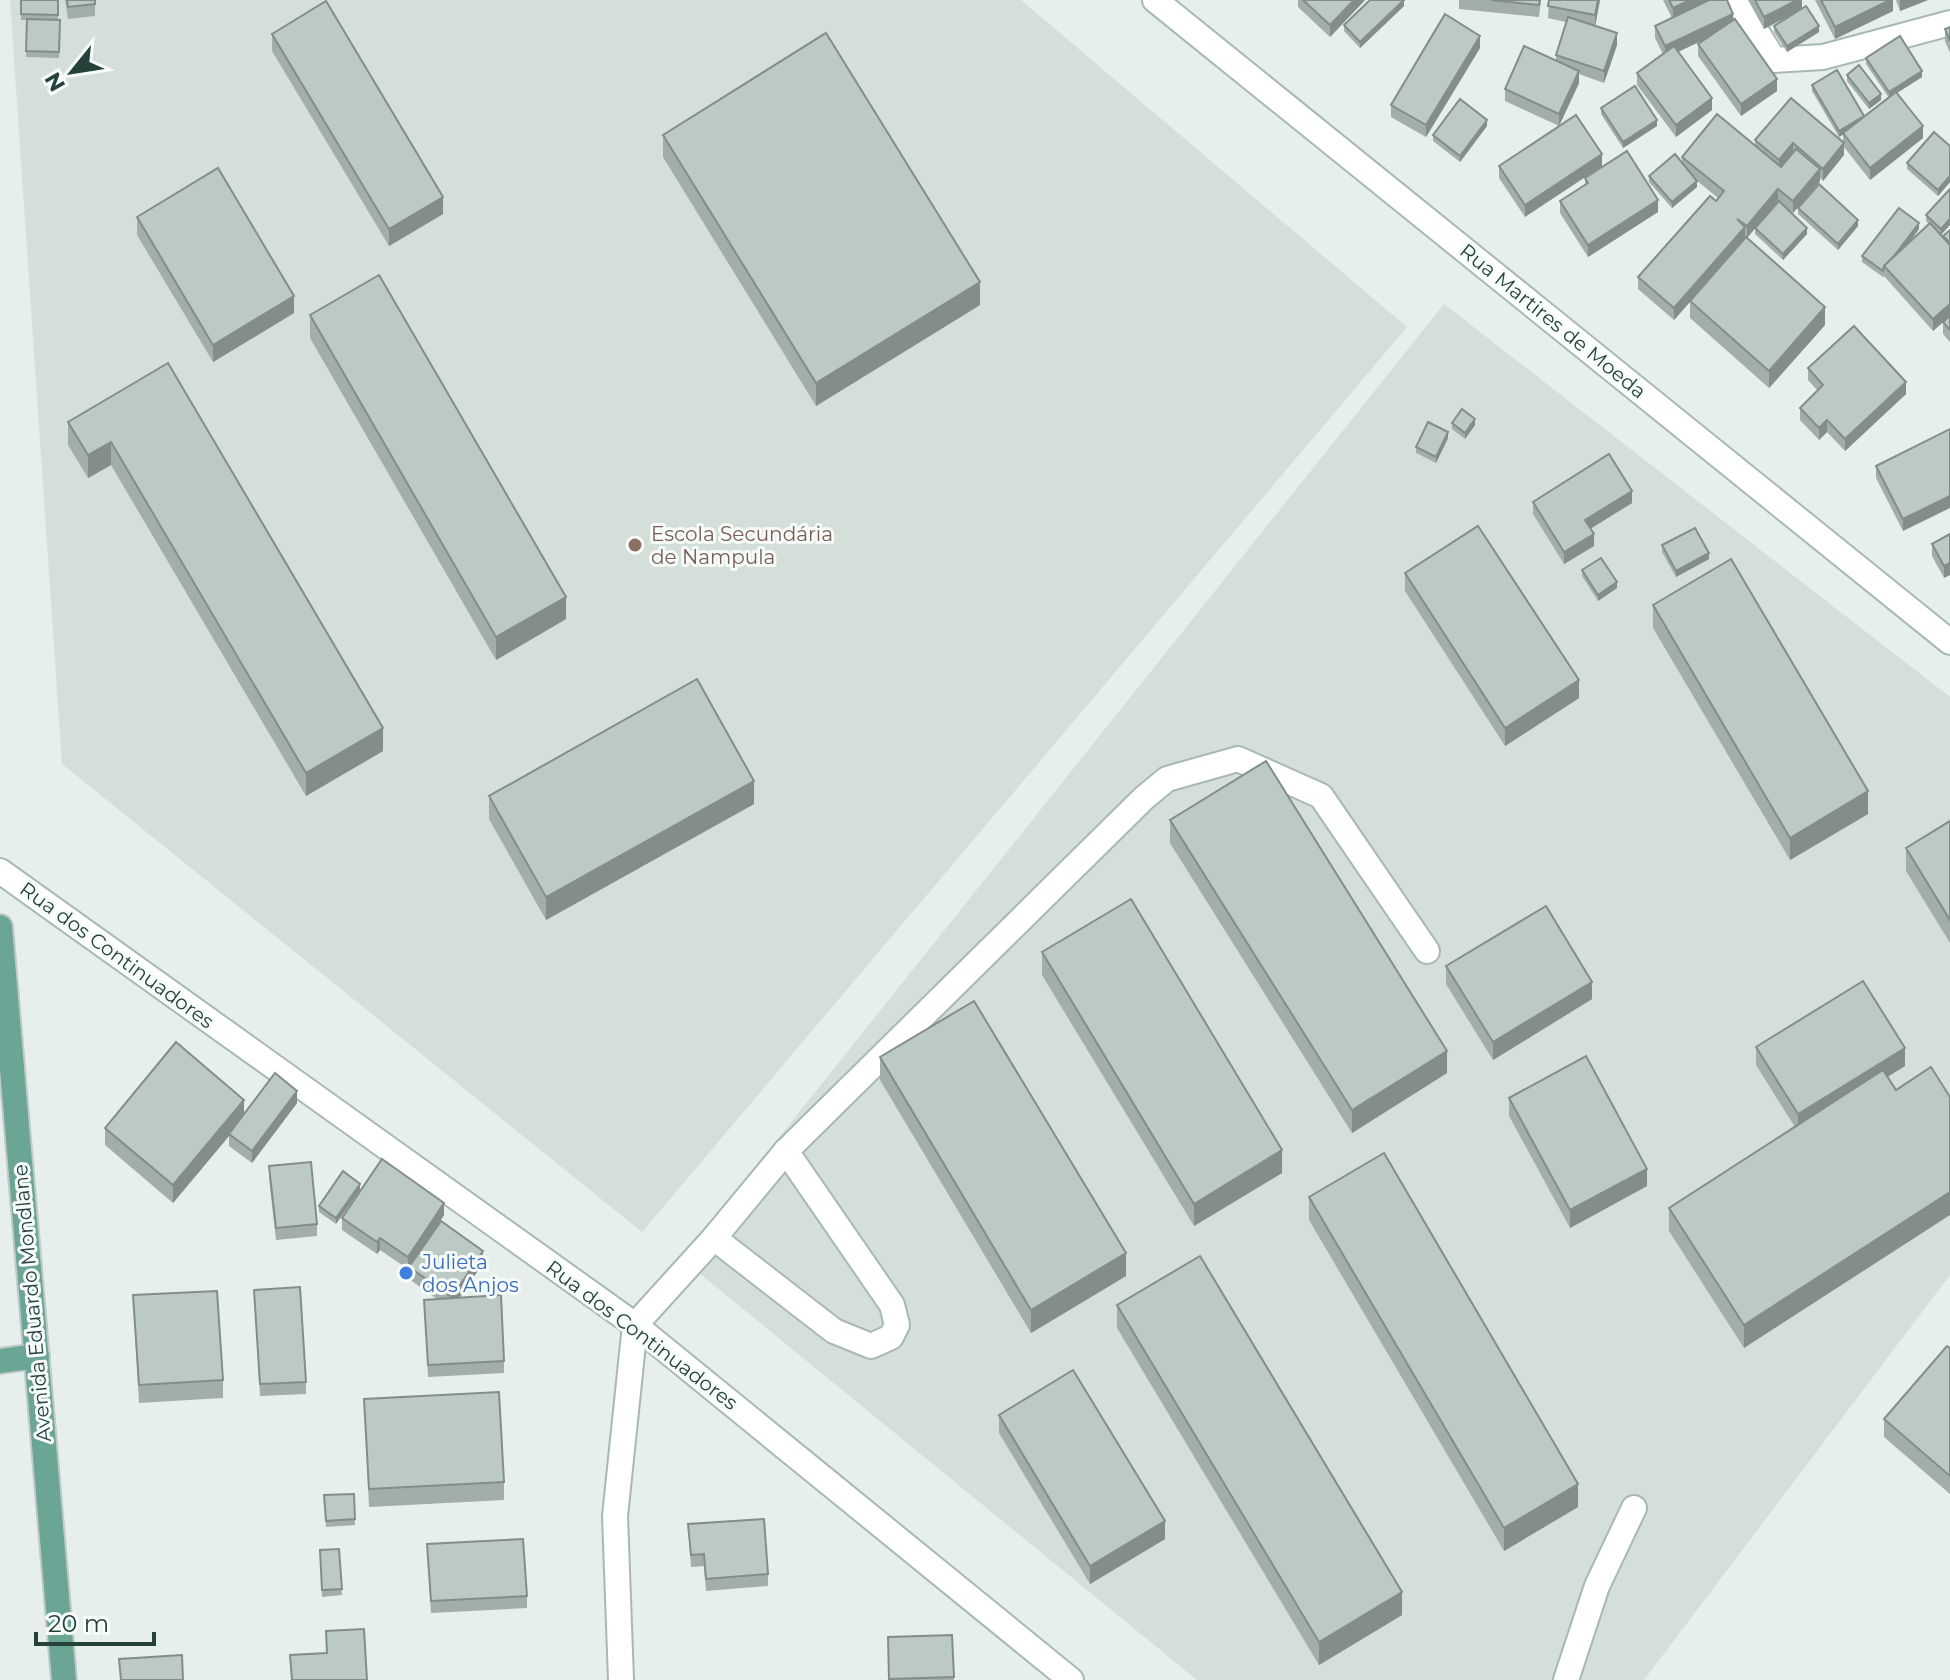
<svg xmlns="http://www.w3.org/2000/svg" width="1950" height="1680" viewBox="0 0 1950 1680" font-family="Montserrat,sans-serif">
  <style>
    .built { fill: #d4dfda }
    .lines { fill: none; stroke-linecap: round; stroke-linejoin: round }
    .minor-casing { stroke: #a8b8b2; stroke-width: 28 }
    .major-casing { stroke: #c2cac8; stroke-width: 28 }
    .minor { stroke: #fff; stroke-width: 24 }
    .major { stroke: #6aa596; stroke-width: 24 }
    .wall { fill: #a1aea9 }
    .shaded-wall { fill: #838d89 }
    .building { fill: #bbcac4; stroke: #838d89; stroke-width: 2 }
    .education-dot { fill: #8d6e63; stroke: #f7fbf9; stroke-width: 3 }
    .shop-dot { fill: #3f7fe0; stroke: #f7fbf9; stroke-width: 3 }
    .labels { text-anchor: middle; dominant-baseline: central; stroke-width: 6; stroke-linejoin: round; paint-order: stroke }
    .street-label { font-size: 20px; fill: #24423a; stroke: #f7fbf9 }
    .education-label { font-size: 20px; fill: #785e54; stroke: #f7fbf9; text-anchor: start }
    .shop-label { font-size: 20px; fill: #366cbe; stroke: #f7fbf9; text-anchor: start }
  </style>
  <rect width="100%" height="100%" fill="#e6efeb"/>
  <g class="built">
    <path d="M10,0H1021L1407,327L642,1232L62,764Z"/>
    <path d="M1444,304L1950,697V1275L1644,1680H1197L682,1259Z"/>
  </g>
  <g class="lines">
    <defs>
      <g id="minor">
        <path d="M1155,0L1950,642"/>
        <path d="M1737,0L1774,60L1823,57L1950,23"/>
        <path d="M0,871L635,1325L1071,1680"/>
        <path d="M714,1238L834,1331L871,1346L891,1337L897,1325L892,1305L786,1151"/>
        <path d="M621,1680L615,1516L635,1325L714,1238L786,1151L1144,798L1167,779L1238,759L1321,796L1427,951"/>
        <path d="M1566,1680L1597,1586L1634,1508"/>
      </g>
      <g id="major">
        <path d="M0,927L64,1680"/>
        <path d="M0,1361L37,1356"/>
      </g>
    </defs>
    <use href="#minor" class="minor-casing"/>
    <use href="#major" class="major-casing"/>
    <use href="#minor" class="minor"/>
    <use href="#major" class="major"/>
  </g>
  <g class="wall">
    <path d="M21,0H59L58,20H60L59,58L26,57L27,20H21Z"/>
    <path d="M65,0H95V16L68,19Z"/>
    <path d="M1298,0H1365L1330,37L1298,7Z"/>
    <path d="M1459,0H1541L1539,17L1459,9Z"/>
    <path d="M1549,0H1600L1595,26L1617,45L1604,83L1579,74V83L1559,126L1525,217L1499,178V166L1559,126L1505,101V89L1556,61V55L1566,22L1548,18Z"/>
    <path d="M1663,0H1727L1733,20L1777,91L1741,116L1698,56V44L1707,38L1678,52L1712,110L1676,137L1637,85V73L1663,54L1655,38V26L1672,18Z"/>
    <path d="M1748,0H1802V9L1819,32L1787,52L1774,32V26L1801,10L1764,29Z"/>
    <path d="M1815,0H1893V11L1835,39Z"/>
    <path d="M1896,0H1928L1900,11Z"/>
    <path d="M1404,6L1360,48L1344,31V25Z"/>
    <path d="M1950,27V53L1945,41V29Z"/>
    <path d="M272,34L443,214L389,246L272,51Z"/>
    <path d="M1480,48L1426,137L1391,117V105Z"/>
    <path d="M1866,58L1922,77L1897,93L1923,138L1870,180L1844,147V155L1823,181L1820,178V181L1793,213L1779,202L1807,234L1783,260L1755,234V228L1747,238L1825,325L1769,388L1690,318V302L1674,320L1638,289V277L1718,198L1696,180L1697,187L1672,208L1649,182V176L1682,164V157L1755,145V140L1843,142V134L1839,137L1812,91V85L1864,117L1889,98L1866,64Z"/>
    <path d="M1847,75L1881,100L1869,109L1847,81Z"/>
    <path d="M1601,108L1657,126L1623,148L1601,114Z"/>
    <path d="M1487,126L1460,162L1433,141V135Z"/>
    <path d="M663,135L980,305L816,406L663,157Z"/>
    <path d="M1950,146V182L1938,196L1907,169V163Z"/>
    <path d="M1585,178L1658,212L1588,257L1560,213V201L1585,185Z"/>
    <path d="M1950,189L1941,235L1943,238V236L1950,230V342L1943,334V322L1945,320L1933,331L1884,276L1883,277L1862,262V256L1919,229L1909,243L1929,224L1926,221V215Z"/>
    <path d="M1798,208L1858,226L1838,250L1798,214Z"/>
    <path d="M137,217L294,313L213,362L137,235Z"/>
    <path d="M310,315L566,619L496,660L310,338Z"/>
    <path d="M168,363L383,751L306,796L111,465L88,478L68,445V422Z"/>
    <path d="M1808,368L1906,394L1845,451L1827,432L1819,440L1800,420V408L1818,391L1808,380Z"/>
    <path d="M1452,423L1475,425L1465,439L1452,429Z"/>
    <path d="M1950,429L1903,531L1876,478V466Z"/>
    <path d="M1448,438L1436,463L1416,453V447Z"/>
    <path d="M1533,502L1632,503L1590,529L1594,546L1564,564L1533,514Z"/>
    <path d="M1950,534L1944,578L1932,556V544Z"/>
    <path d="M1662,545L1709,559L1676,577L1662,552Z"/>
    <path d="M1582,570L1617,588L1598,601L1582,576Z"/>
    <path d="M1405,573L1579,698L1505,746L1405,591Z"/>
    <path d="M1653,605L1868,814L1790,860L1653,628Z"/>
    <path d="M489,796L754,804L546,920L489,819Z"/>
    <path d="M1170,820L1447,1073L1352,1133L1170,843Z"/>
    <path d="M1950,821V943L1906,871V848Z"/>
    <path d="M1042,952L1282,1173L1194,1226L1042,975Z"/>
    <path d="M1446,966L1592,999L1493,1060L1446,984Z"/>
    <path d="M1756,1047L1905,1066L1887,1077L1896,1090L1744,1348L1669,1231V1208L1795,1127L1756,1065Z"/>
    <path d="M880,1057L1126,1276L1031,1333L880,1080Z"/>
    <path d="M1509,1098L1647,1186L1570,1228L1509,1116Z"/>
    <path d="M297,1103L252,1163L229,1146V1136L173,1203L105,1145V1128L244,1114Z"/>
    <path d="M269,1166L317,1224V1236L276,1240L269,1178Z"/>
    <path d="M343,1171L336,1224L319,1212V1206Z"/>
    <path d="M1309,1197L1578,1507L1504,1551L1309,1220Z"/>
    <path d="M444,1215L408,1269L380,1250L377,1254L342,1230V1218Z"/>
    <path d="M483,1263L459,1298L504,1361V1373L428,1377L424,1300L437,1299L409,1279V1267Z"/>
    <path d="M254,1290L306,1382V1394L260,1396Z"/>
    <path d="M133,1295L223,1380V1398L139,1403Z"/>
    <path d="M1117,1305L1402,1615L1319,1665L1117,1328Z"/>
    <path d="M1950,1348V1494L1884,1437V1419Z"/>
    <path d="M364,1399L504,1482V1500L369,1507Z"/>
    <path d="M999,1415L1165,1539L1090,1584L999,1433Z"/>
    <path d="M354,1494L355,1525L326,1527L324,1495Z"/>
    <path d="M688,1524L768,1574V1586L706,1591L704,1566L691,1567Z"/>
    <path d="M427,1544L527,1596V1608L431,1613Z"/>
    <path d="M339,1549L342,1595L322,1597L320,1550Z"/>
    <path d="M952,1635L954,1680H889L888,1637Z"/>
  </g>
  <g class="shaded-wall">
    <path d="M1354,0H1365L1330,37V25Z"/>
    <path d="M1404,0V6L1360,48V42Z"/>
    <path d="M1598,0H1600L1595,27V15Z"/>
    <path d="M1690,0H1713L1673,20V8Z"/>
    <path d="M1797,0H1802V9L1764,29V17Z"/>
    <path d="M1890,0H1893V11L1835,39V27Z"/>
    <path d="M1900,0H1928L1900,11Z"/>
    <path d="M1733,14V26L1665,58V46Z"/>
    <path d="M1819,26V32L1787,52V46Z"/>
    <path d="M1617,33V45L1604,83V71Z"/>
    <path d="M1480,36V48L1426,137V125Z"/>
    <path d="M1579,71V83L1559,126V114Z"/>
    <path d="M1922,71V77L1889,98V92Z"/>
    <path d="M1777,79V91L1741,116V104Z"/>
    <path d="M1881,94V100L1869,109V103Z"/>
    <path d="M1712,98V110L1676,137V125Z"/>
    <path d="M1864,116V123L1839,137V131Z"/>
    <path d="M1487,120V126L1460,162V156Z"/>
    <path d="M1657,120V126L1623,148V142Z"/>
    <path d="M1923,126V138L1870,180V168Z"/>
    <path d="M1793,143V155L1779,172V160Z"/>
    <path d="M1844,143V155L1823,181V169Z"/>
    <path d="M1602,154V166L1525,217V205Z"/>
    <path d="M1820,169V181L1793,213V201Z"/>
    <path d="M1950,176V182L1938,196V190Z"/>
    <path d="M1697,181V187L1672,208V202Z"/>
    <path d="M1778,189V201L1747,238V226Z"/>
    <path d="M443,197V214L389,246V229Z"/>
    <path d="M1658,200V212L1588,257V245Z"/>
    <path d="M1950,219V225L1941,235V229Z"/>
    <path d="M1858,220V226L1838,250V244Z"/>
    <path d="M1919,223V229L1888,270L1886,268Z"/>
    <path d="M1745,227V239L1674,320V308Z"/>
    <path d="M1807,228V234L1783,260V254Z"/>
    <path d="M980,282V305L816,406V383Z"/>
    <path d="M294,296V313L213,362V345Z"/>
    <path d="M1950,304V316L1933,331V319Z"/>
    <path d="M1825,307V325L1769,388V371Z"/>
    <path d="M1906,382V394L1845,451V439Z"/>
    <path d="M1475,419V425L1465,439V433Z"/>
    <path d="M1827,420V432L1819,440V428Z"/>
    <path d="M1448,432V438L1436,463V457Z"/>
    <path d="M111,442V465L88,478V455Z"/>
    <path d="M1632,491V503L1585,532V520Z"/>
    <path d="M1950,496V508L1903,531V519Z"/>
    <path d="M1594,534V546L1564,564V552Z"/>
    <path d="M1709,553V559L1676,577V571Z"/>
    <path d="M1950,563V575L1944,578V566Z"/>
    <path d="M1617,582V588L1598,601V595Z"/>
    <path d="M566,597V619L496,660V637Z"/>
    <path d="M1579,680V698L1505,746V728Z"/>
    <path d="M383,728V751L306,796V773Z"/>
    <path d="M754,781V804L546,920V897Z"/>
    <path d="M1868,791V814L1790,860V838Z"/>
    <path d="M1592,982V999L1493,1060V1042Z"/>
    <path d="M1905,1048V1066L1798,1132V1114Z"/>
    <path d="M1447,1051V1073L1352,1133V1110Z"/>
    <path d="M297,1091V1103L252,1163V1151Z"/>
    <path d="M244,1100V1118L173,1203V1185Z"/>
    <path d="M1282,1150V1173L1194,1226V1204Z"/>
    <path d="M1647,1169V1186L1570,1228V1210Z"/>
    <path d="M360,1184V1190L336,1224V1218Z"/>
    <path d="M1950,1192V1215L1744,1348V1325Z"/>
    <path d="M444,1203V1215L408,1269V1257Z"/>
    <path d="M380,1238V1250L377,1254V1242Z"/>
    <path d="M483,1251V1263L452,1309V1297Z"/>
    <path d="M1126,1253V1276L1031,1333V1310Z"/>
    <path d="M1578,1484V1507L1504,1551V1528Z"/>
    <path d="M1165,1521V1539L1090,1584V1566Z"/>
    <path d="M1402,1592V1615L1319,1665V1642Z"/>
  </g>
  <g class="building">
    <path d="M21,0H58V15L21,14Z"/>
    <path d="M67,0H95V4L68,7Z"/>
    <path d="M1303,0H1354L1330,25Z"/>
    <path d="M1370,0H1404L1360,42L1344,25Z"/>
    <path d="M1491,0H1540L1539,5Z"/>
    <path d="M1549,0H1598L1595,15L1548,6Z"/>
    <path d="M1669,0H1690L1673,8Z"/>
    <path d="M1709,0H1727L1733,14L1665,46L1655,26Z"/>
    <path d="M1755,0H1797L1764,17Z"/>
    <path d="M1821,0H1890L1835,27Z"/>
    <path d="M326,1L443,197L389,229L272,34Z"/>
    <path d="M1806,6L1819,26L1787,46L1774,26Z"/>
    <path d="M1445,14L1480,36L1426,125L1391,105Z"/>
    <path d="M1568,17L1617,33L1604,71L1556,55Z"/>
    <path d="M27,19L60,20L59,52L26,51Z"/>
    <path d="M1735,19L1777,79L1741,104L1698,44Z"/>
    <path d="M1950,27V41L1945,29Z"/>
    <path d="M826,33L980,282L816,383L663,135Z"/>
    <path d="M1900,36L1922,71L1889,92L1866,58Z"/>
    <path d="M1524,46L1579,71L1559,114L1505,89Z"/>
    <path d="M1674,46L1712,98L1676,125L1637,73Z"/>
    <path d="M1859,65L1881,94L1869,103L1847,75Z"/>
    <path d="M1837,70L1864,116L1839,131L1812,85Z"/>
    <path d="M1635,86L1657,120L1623,142L1601,108Z"/>
    <path d="M1896,92L1923,126L1870,168L1843,133Z"/>
    <path d="M1791,98L1844,143L1823,169L1793,143L1779,160L1755,140Z"/>
    <path d="M1460,99L1487,120L1460,156L1433,135Z"/>
    <path d="M1717,114L1781,167L1796,149L1820,169L1793,201L1778,189L1747,226L1737,219L1745,227L1674,308L1638,277L1710,196L1716,201L1724,191L1682,157Z"/>
    <path d="M1576,115L1602,154L1525,205L1499,166Z"/>
    <path d="M1934,132L1950,146V176L1938,190L1907,163Z"/>
    <path d="M1627,151L1658,200L1588,245L1560,201L1588,183L1585,178Z"/>
    <path d="M1675,154L1697,181L1672,202L1649,176Z"/>
    <path d="M218,168L294,296L213,345L137,217Z"/>
    <path d="M1819,184L1858,220L1838,244L1798,208Z"/>
    <path d="M1950,189V219L1941,229L1926,215Z"/>
    <path d="M1779,201L1807,228L1783,254L1755,228Z"/>
    <path d="M1899,208L1919,223L1894,256L1884,266L1883,271L1862,256Z"/>
    <path d="M1930,223L1950,245V304L1933,319L1884,266Z"/>
    <path d="M1950,230V243L1943,236Z"/>
    <path d="M1746,237L1825,307L1769,371L1690,301Z"/>
    <path d="M379,275L566,597L496,637L310,315Z"/>
    <path d="M1950,316V330L1943,322Z"/>
    <path d="M1854,326L1906,382L1845,439L1827,420L1819,428L1800,408L1823,385L1808,368Z"/>
    <path d="M168,363L383,728L306,773L111,442L88,455L68,422Z"/>
    <path d="M1462,409L1475,419L1465,433L1452,423Z"/>
    <path d="M1428,422L1448,432L1436,457L1416,447Z"/>
    <path d="M1950,429V496L1903,519L1876,466Z"/>
    <path d="M1609,454L1632,491L1585,520L1594,534L1564,552L1533,502Z"/>
    <path d="M1478,526L1579,680L1505,728L1405,573Z"/>
    <path d="M1695,528L1709,553L1676,571L1662,545Z"/>
    <path d="M1950,534V563L1944,566L1932,544Z"/>
    <path d="M1601,558L1617,582L1598,595L1582,570Z"/>
    <path d="M1731,559L1868,791L1790,838L1653,605Z"/>
    <path d="M697,679L754,781L546,897L489,796Z"/>
    <path d="M1266,761L1447,1051L1352,1110L1170,820Z"/>
    <path d="M1950,821V920L1906,848Z"/>
    <path d="M1131,899L1282,1150L1194,1204L1042,952Z"/>
    <path d="M1546,906L1592,982L1493,1042L1446,966Z"/>
    <path d="M1863,981L1905,1048L1798,1114L1756,1047Z"/>
    <path d="M974,1001L1126,1253L1031,1310L880,1057Z"/>
    <path d="M176,1042L244,1100L173,1185L105,1128Z"/>
    <path d="M1586,1056L1647,1169L1570,1210L1509,1098Z"/>
    <path d="M1931,1067L1950,1097V1192L1744,1325L1669,1208L1883,1070L1896,1090Z"/>
    <path d="M275,1073L297,1091L252,1151L229,1134Z"/>
    <path d="M1384,1153L1578,1484L1504,1528L1309,1197Z"/>
    <path d="M382,1159L444,1203L408,1257L380,1238L377,1242L342,1218Z"/>
    <path d="M311,1162L317,1224L276,1228L269,1166Z"/>
    <path d="M343,1171L360,1184L336,1218L319,1206Z"/>
    <path d="M441,1221L483,1251L452,1297L409,1267Z"/>
    <path d="M1200,1256L1402,1592L1319,1642L1117,1305Z"/>
    <path d="M300,1287L306,1382L260,1384L254,1290Z"/>
    <path d="M217,1291L223,1380L139,1385L133,1295Z"/>
    <path d="M501,1295L504,1361L428,1365L424,1300Z"/>
    <path d="M1947,1346L1950,1348V1476L1884,1419Z"/>
    <path d="M1073,1370L1165,1521L1090,1566L999,1415Z"/>
    <path d="M499,1392L504,1482L369,1489L364,1399Z"/>
    <path d="M354,1494L355,1519L326,1521L324,1495Z"/>
    <path d="M764,1519L768,1574L706,1579L704,1554L691,1555L688,1524Z"/>
    <path d="M523,1539L527,1596L431,1601L427,1544Z"/>
    <path d="M339,1549L342,1589L322,1590L320,1550Z"/>
    <path d="M364,1629L367,1680H292L290,1655L327,1653L326,1631Z"/>
    <path d="M952,1635L954,1677L889,1679L888,1637Z"/>
    <path d="M182,1655L183,1680H121L119,1659Z"/>
  </g>
  <circle class="education-dot" cx="635" cy="545" r="8"/>
  <circle class="shop-dot" cx="406" cy="1273" r="8"/>
  <g class="labels">
    <g class="street-label">
      <text transform="translate(1553 321) rotate(39)">Rua Martires de Moeda</text>
      <text transform="translate(117 955) rotate(36)">Rua dos Continuadores</text>
      <text transform="translate(32 1303) rotate(-95)">Avenida Eduardo Mondlane</text>
      <text transform="translate(642 1335) rotate(37)">Rua dos Continuadores</text>
    </g>
    <g class="education-label">
      <text x="651" y="534">Escola Secundária<tspan x="651" dy="23">de Nampula</tspan></text>
    </g>
    <g class="shop-label">
      <text x="422" y="1262">Julieta<tspan x="422" dy="23">dos Anjos</tspan></text>
    </g>
  </g>
  <g transform="translate(72 72) rotate(240)" stroke="#f7fbf9" stroke-width="6" paint-order="stroke">
  <path d="M0-6L14 30L0 20L-14 30Z" fill="#24423a"/>
  <text y="-12" font-size="22" font-weight="bold" text-anchor="middle" fill="#24423a">N</text>
  </g>
  <path d="M36 1632v12h118v-12" fill="none" stroke="#24423a" stroke-width="4"/>
  <text x="48" y="1632" font-size="24" fill="#24423a" stroke="#f7fbf9" stroke-width="6" paint-order="stroke">20 m</text>
</svg>
